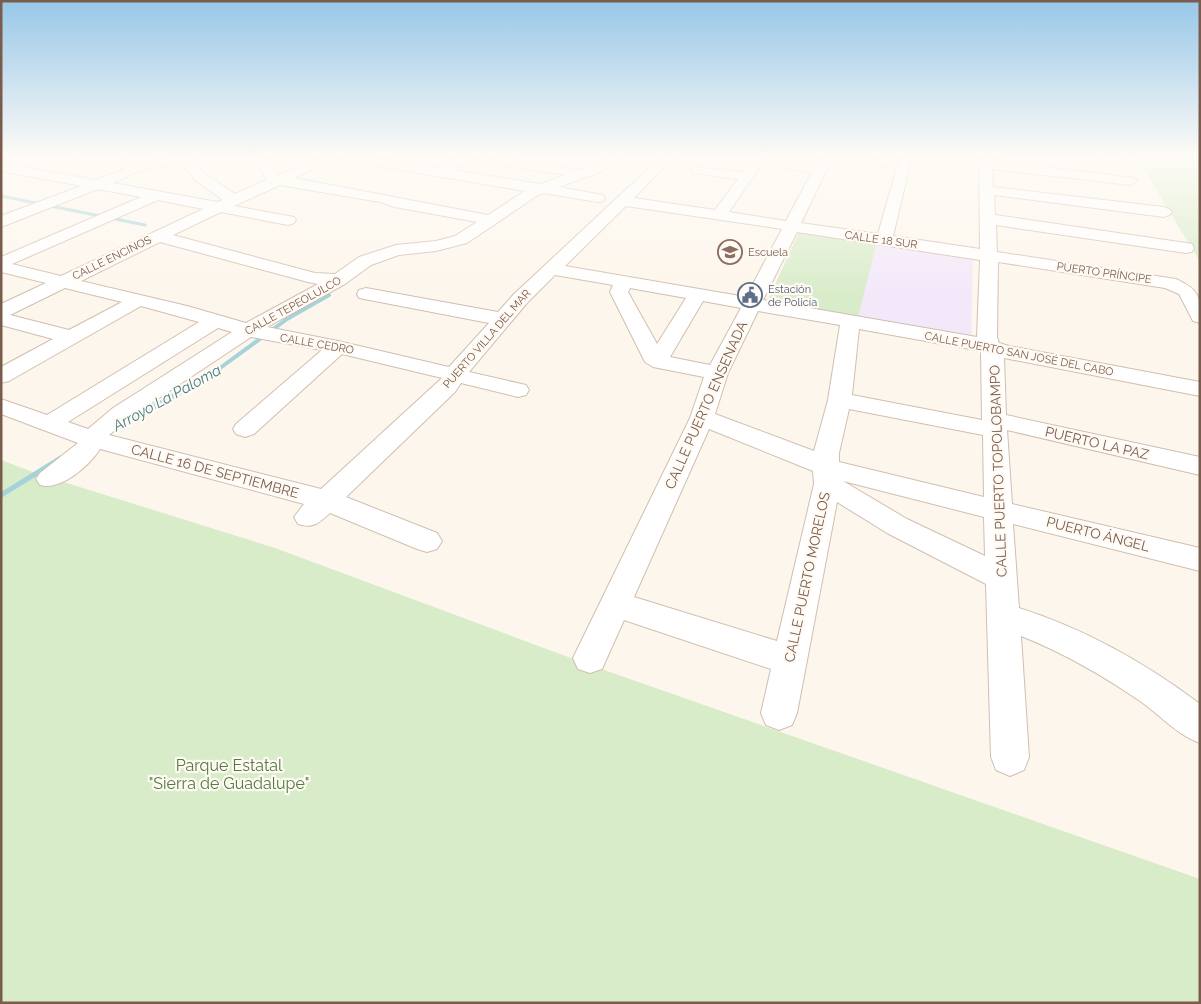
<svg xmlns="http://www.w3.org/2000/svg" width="1201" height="1004" viewBox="0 0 1201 1004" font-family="Raleway,sans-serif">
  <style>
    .education { fill: #f3e8fa }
    .green { fill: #d8ecc9 }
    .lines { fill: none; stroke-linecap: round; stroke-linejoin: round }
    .stream-far2 { stroke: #a5d3da; stroke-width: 3 }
    .stream-far1 { stroke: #a5d3da; stroke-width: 4 }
    .stream { stroke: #a5d3da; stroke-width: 5 }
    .minor-casing { stroke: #d1beb0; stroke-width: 2 }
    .minor { fill: #fff; fill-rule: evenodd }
    .labels { text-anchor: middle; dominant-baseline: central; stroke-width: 4.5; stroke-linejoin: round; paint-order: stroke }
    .far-street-label { font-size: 11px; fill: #7a5c4d; stroke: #fffaf3 }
    .far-education-label { font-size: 11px; fill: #785e54; stroke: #fffaf3; text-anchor: start }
    .far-service-label { font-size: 11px; fill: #4e5e75; stroke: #fffaf3; text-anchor: start }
    .street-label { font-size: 14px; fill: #7a5c4d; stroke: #fffaf3 }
    .water-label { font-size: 15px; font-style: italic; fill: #437c86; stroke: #fffaf3 }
    .near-park-label { font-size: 16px; fill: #537a41; stroke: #fffaf3 }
  </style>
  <rect width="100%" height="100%" fill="#fdf6ec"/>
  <path class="education" d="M877,241L973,257L971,343L857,322Z"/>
  <g class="green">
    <path d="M1139,156H1200V262L1145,171Z"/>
    <path d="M801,228L877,241L857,322L766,304Z"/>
    <path d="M1,460L38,474L275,548L587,664L1200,879V1003H1Z"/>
  </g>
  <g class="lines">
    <path class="stream-far2" d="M1,196L145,225"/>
    <path class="stream-far1" d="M216,371L287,319L329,295"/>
    <g class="stream">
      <path d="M113,430L219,370"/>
      <path d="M1,495L61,458"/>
    </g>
    <defs>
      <g id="minor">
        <path d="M73,156H107L137,163L176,156H189L205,174L235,194L266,180L255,156H267L278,175L322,156H361L437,168L461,156H476L475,159L453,170L540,184L566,175L499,165L492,161L499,157L581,170C598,164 602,156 620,156L603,171L559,187L603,195L605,198L603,201L598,202L543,193L538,195L467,243L436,251L399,255L371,265L345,284L267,327L338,341L449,367L489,323L359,298L357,294L359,290L366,288L498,312L513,295L662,156H675L634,198L715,210L738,179L693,173L691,170L693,167L743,172L755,156H767L729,212L786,221L812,172L784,168L782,165L784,162L816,164L821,156H833L801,223L878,234L900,156H912L893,236L980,249L979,156H991L992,161L1135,178L1137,181L1130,185L992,169L993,187L1164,207L1169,209L1172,212L1169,215L1164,217L994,195L995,215L1186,243L1192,244L1194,248L1192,252L1186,253L996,225L997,252L1176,279C1201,291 1200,296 1200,323L1193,321L1179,294L1165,288L998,262L997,337L999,343L1009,346L1200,382V396L1004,358L1006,415L1200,457V475L1007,430L1012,504L1200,548V571L1013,524L1019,608C1085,629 1144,662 1200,704V743C1177,735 1160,715 1140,701C1102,675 1064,653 1021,636L1029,757L1024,770L1010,776L996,770L991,757L986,584L887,533L837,502L797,713L792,725L779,730L766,725L761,713L771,669L624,620L602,669L590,673L578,669L573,658L690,418L704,377L653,367L645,362L610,292L613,285L555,275L527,303L469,372L526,385L529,390L526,395L518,397L461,383L455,392L346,497L437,533L442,541L437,549L427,552L417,549L330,513C319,523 313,529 298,524L294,517L304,504L100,449C89,466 61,491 40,485L36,479L40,473L78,443L1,414V399L47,415L199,322L141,306L9,381L1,383V367L53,339L1,325V304L46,283L1,272V257L141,197L98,189L1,227V216L81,186L1,171V163L96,180L125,169L114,164L74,159ZM336,159L525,191L488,215L294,178ZM181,163L195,180L223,200L217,202L113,183L141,170ZM280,185L380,202L395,207L477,222L455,236L436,241L396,245L359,257L335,274L315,273L173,235L221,212L288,225L294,223L296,220L294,217L234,206ZM158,200L203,209L61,276L12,264ZM626,206L782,229L746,297L565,266ZM797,232L980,260L977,337L763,300ZM160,242L308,282L318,284L246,323L187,306L81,281ZM65,288L122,302L69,330L10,315ZM630,288L686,298L657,344L628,292ZM703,301L741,308L710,365L670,357ZM758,311L840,325L828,400L814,451L715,414L728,373ZM218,328L232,332L113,408L88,429L68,422ZM859,329L981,351L982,420L852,395ZM251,337L322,350L236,424L233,429L236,434L245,437L254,434L342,354L442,378L321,489L109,435L129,418ZM849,409L983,435L984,497L839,462V453ZM709,429L813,471L814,484L777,641L634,597ZM843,481L984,517L985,556L907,519Z"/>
        <path d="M880,156H892L888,166H878L876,163Z"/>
        <path d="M1100,156H1126C1121,162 1104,162 1100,156Z"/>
      </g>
    </defs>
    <use href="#minor" class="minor-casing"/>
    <use href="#minor" class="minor"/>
  </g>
  <linearGradient id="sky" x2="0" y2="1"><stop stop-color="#97c7e8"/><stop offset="0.53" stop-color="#fefbf6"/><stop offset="1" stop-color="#fefbf6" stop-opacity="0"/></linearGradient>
  <rect width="1201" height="296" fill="url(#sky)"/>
  <defs>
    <symbol id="school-ring" viewBox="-11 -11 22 22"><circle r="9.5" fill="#fffaf3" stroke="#8d6e63" stroke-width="1.5"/><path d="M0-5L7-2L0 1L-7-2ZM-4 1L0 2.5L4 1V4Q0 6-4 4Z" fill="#8d6e63"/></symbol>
    <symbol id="civic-ring" viewBox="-11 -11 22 22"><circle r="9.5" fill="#fffaf3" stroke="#5c6f8a" stroke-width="1.5"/><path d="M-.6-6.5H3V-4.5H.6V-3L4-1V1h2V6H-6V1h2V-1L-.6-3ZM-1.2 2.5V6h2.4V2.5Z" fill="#5c6f8a"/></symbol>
  </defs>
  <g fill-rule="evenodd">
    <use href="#school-ring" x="716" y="238" width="28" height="28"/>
    <use href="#civic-ring" x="736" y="281" width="28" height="28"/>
  </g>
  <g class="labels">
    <g class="far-street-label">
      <text transform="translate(881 240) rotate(8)">CALLE 18 SUR</text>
      <text transform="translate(112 258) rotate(-26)">CALLE ENCINOS</text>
      <text transform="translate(1104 273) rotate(8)">PUERTO PRÍNCIPE</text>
      <text transform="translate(293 306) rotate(-29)">CALLE TEPEOLULCO</text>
      <text transform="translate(487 339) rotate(-49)">PUERTO VILLA DEL MAR</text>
      <text transform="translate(317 344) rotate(10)">CALLE CEDRO</text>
      <text transform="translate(1019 354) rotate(11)">CALLE PUERTO SAN JOSÉ DEL CABO</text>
    </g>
    <g class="far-education-label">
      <text x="748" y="252">Escuela</text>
    </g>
    <g class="far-service-label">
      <text x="768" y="289">Estación<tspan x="768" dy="13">de Policía</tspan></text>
    </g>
    <g class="street-label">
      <text transform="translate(706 405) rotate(-66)">CALLE PUERTO ENSENADA</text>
      <text transform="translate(1097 443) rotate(13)">PUERTO LA PAZ</text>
      <text transform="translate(215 471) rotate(15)">CALLE 16 DE SEPTIEMBRE</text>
      <text transform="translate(998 471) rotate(-92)">CALLE PUERTO TOPOLOBAMPO</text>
      <text transform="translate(1098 534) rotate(14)">PUERTO ÁNGEL</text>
      <text transform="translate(807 577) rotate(-78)">CALLE PUERTO MORELOS</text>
    </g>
    <g class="water-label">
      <text transform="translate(167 398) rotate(-29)">Arroyo La Paloma</text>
    </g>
    <g class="near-park-label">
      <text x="229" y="765">Parque Estatal<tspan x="229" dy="18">"Sierra de Guadalupe"</tspan></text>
    </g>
  </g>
  <rect width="1201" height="1004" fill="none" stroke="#7a5c4d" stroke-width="5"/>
</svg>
